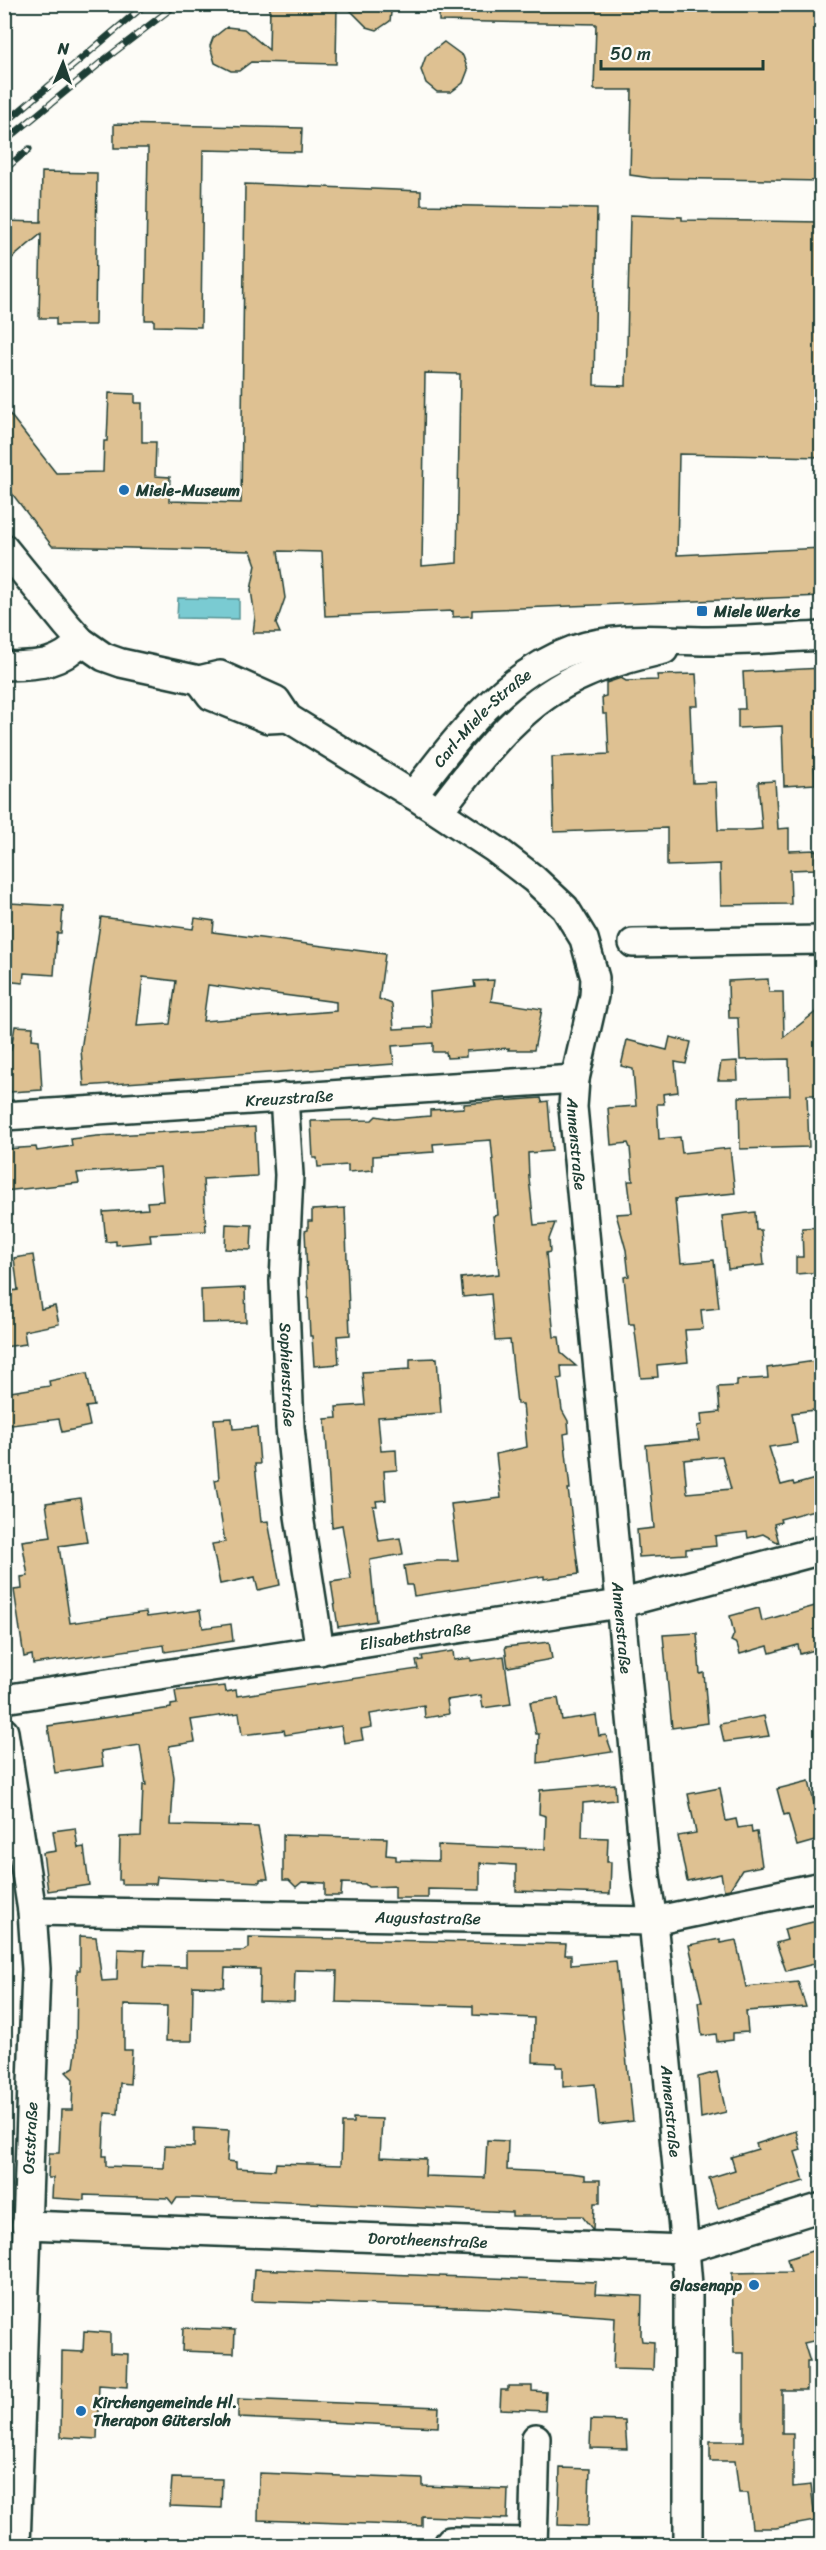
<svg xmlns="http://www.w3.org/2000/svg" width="826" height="2550" viewBox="0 0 826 2550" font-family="Sriracha,sans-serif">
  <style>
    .water { fill: #7acbd2; stroke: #569293; stroke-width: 1.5 }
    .building { fill: #dec192; stroke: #1f3d34; stroke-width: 1.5; fill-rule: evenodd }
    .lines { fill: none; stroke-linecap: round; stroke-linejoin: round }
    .minor-casing { stroke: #1f3d34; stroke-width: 32 }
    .minor { stroke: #fdfcf7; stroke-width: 27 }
    .rail-casing { stroke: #1f3d34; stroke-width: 7 }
    .rail { stroke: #fdfcf7; stroke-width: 4.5; stroke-dasharray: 14; stroke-linecap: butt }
    .poi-dot { fill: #1f6fb2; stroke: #fdfcf7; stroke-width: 2 }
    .labels { text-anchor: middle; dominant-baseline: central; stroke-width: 5; stroke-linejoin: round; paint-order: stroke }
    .poi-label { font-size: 16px; font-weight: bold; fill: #1f3d34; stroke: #fdfcf7; text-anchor: start }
    .street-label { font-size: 16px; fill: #1f3d34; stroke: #fdfcf7 }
  </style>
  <rect width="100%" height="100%" fill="#fdfcf7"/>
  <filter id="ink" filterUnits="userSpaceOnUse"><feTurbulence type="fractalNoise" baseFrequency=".0167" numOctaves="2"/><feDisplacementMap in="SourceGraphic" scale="12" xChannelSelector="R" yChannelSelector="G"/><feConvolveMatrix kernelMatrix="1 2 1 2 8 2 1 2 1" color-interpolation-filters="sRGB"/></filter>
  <g filter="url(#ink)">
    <path class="water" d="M178,598L239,599V619L177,618Z"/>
    <g class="building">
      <path d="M392,4L390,21L377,30L367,27L345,5Z"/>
      <path d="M439,4H822V181L651,178L630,175L632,90H594L596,24L439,21Z"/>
      <path d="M270,5H337L336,64L251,62L239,71H231L215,63L210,46L213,38L227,27L244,29L269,50Z"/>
      <path d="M444,42L463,56L468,70L463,83L451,92H437L426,83L421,70L426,56Z"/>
      <path d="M114,124L302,128L301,152L203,150L201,327L154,326V320H145L148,148H114Z"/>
      <path d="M42,172L97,173L95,325H56V318H39L41,234L4,265V221L41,222Z"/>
      <path d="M245,184L421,191V205L597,208L594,385L626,386L630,215L682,217V220L822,222V457L679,454L677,555L822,548V596L472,610V616L453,617V611L325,616L322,552L278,551L285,598L276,624L280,633H253L255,617L251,590L256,565L251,551L52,546L4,483V407L56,473L103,472L104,441H107L109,393L135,394V403H142V442H156L155,476L170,477L169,501L241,503ZM425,373L460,374L457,563L422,566Z"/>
      <path d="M822,668V755L814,756L815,784L784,786L782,726L738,728V709H745L743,672Z"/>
      <path d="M696,674L698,706H690L693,783L716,782L718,830H751L762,829L758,782L775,781L778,829L789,828V851L816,850V869L790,870L791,904L721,905L720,864L667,866V828L554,832L552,757L609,754L607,714H603L602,697L606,696V683L621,678L626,681L658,680L657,675Z"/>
      <path d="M9,903L63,906L61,933H57L54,975L24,973L23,983L4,981V913H8Z"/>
      <path d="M101,917L193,929L195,918L214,921L213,932L385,954L379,999L392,1004L394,1029L432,1027L430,992L475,987L474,981L494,980L491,1001L542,1009L534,1050H508L509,1048L466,1051V1057L447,1058L446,1052H433V1043L392,1046L394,1064L84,1086L81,1050ZM143,977L176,981L170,1024L137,1026ZM208,985L336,1002V1011L203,1021Z"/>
      <path d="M768,979L769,992H783L784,1037L817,1011L819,1078L818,1095H807L809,1147L740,1149L739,1097L790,1095L789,1059L740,1060L738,1018H729L728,981Z"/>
      <path d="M15,1026L33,1027L32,1039L39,1040L42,1090L10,1092L7,1049L11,1050Z"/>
      <path d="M670,1037L691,1042L686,1064L675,1062L678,1092L663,1094L664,1104H657L659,1139L680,1137L682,1153L730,1148L735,1193L675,1199L681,1263L714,1260L719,1308L701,1310L703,1329L685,1330L688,1362L657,1365L658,1377L641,1378L634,1324H629L624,1277L629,1276L626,1250L616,1214L632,1213L628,1181H633L630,1148L628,1143L611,1145L608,1108L636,1106L633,1069L621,1066L627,1040L667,1050Z"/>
      <path d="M737,1061L738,1080H718L721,1062Z"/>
      <path d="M541,1098L542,1102L548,1101L552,1151L528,1153L529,1178L534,1225L555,1223L549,1239L550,1252L546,1253L554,1337H559L561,1353L576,1366H561L562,1378L558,1379L562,1410L568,1421L569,1433L564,1434L570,1489H568L579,1574L544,1579V1576L414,1596L412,1585H407L404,1566L437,1561H458L451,1504L501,1498L496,1454L527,1447L523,1404H517L510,1340L495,1341L491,1294L463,1297L461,1278L499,1274L493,1216L498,1215L491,1140L433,1144L434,1152L373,1156V1170L348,1172V1165L318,1167L317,1158H313L311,1121L372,1120L376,1116L393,1119L430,1116V1110L464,1108V1104Z"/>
      <path d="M255,1127L257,1176L203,1179L206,1231L150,1234L151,1242L116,1245V1241L106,1242L103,1212L148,1209L147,1202L163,1201L160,1167L77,1173L79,1183L4,1191V1149L36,1147L37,1151L72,1146L71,1139L97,1136Z"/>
      <path d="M345,1208L350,1335L337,1336L339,1364L314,1366L312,1336H310L305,1231L308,1230V1221H312V1210Z"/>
      <path d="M755,1212L756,1230H761L764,1265L728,1269L722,1216Z"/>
      <path d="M226,1224L252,1225L251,1250L225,1249Z"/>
      <path d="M822,1227V1272L796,1274V1257H803L802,1228Z"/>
      <path d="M33,1255L41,1309L55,1306L59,1324L24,1331L26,1344L4,1347V1292L18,1290L14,1258Z"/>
      <path d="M245,1288L246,1322L202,1323L201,1290Z"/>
      <path d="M437,1358L441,1413L378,1417L381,1451L396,1450L397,1470L384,1471L386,1500L376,1501L377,1506H373L379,1541L400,1538L403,1554L370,1560L376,1621L338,1627L331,1582L351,1579L342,1525L332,1527L325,1419L337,1418L336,1407L365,1405L362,1372L410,1369V1359Z"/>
      <path d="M822,1360V1409L792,1413L797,1443L769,1447L781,1485L793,1482L794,1485L822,1477V1508L780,1519L781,1522L774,1524L779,1543L763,1534L748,1538L747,1532L715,1536L716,1546L686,1549V1554L639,1557L637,1530L654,1528L646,1445L699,1440L697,1426L702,1425L701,1414L720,1412L718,1387L737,1386V1380L768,1378L767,1368ZM722,1456L731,1489L687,1493L684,1460Z"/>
      <path d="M87,1373L94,1406L86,1407L90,1426L62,1432L59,1419L4,1426V1393L50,1386L49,1381Z"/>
      <path d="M232,1418L233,1429L257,1427L260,1464H255L261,1522L268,1521L280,1585L258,1590L255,1577L220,1584L212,1544L225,1542L215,1480L219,1479L214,1419Z"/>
      <path d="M80,1498L87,1542L59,1546L70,1623L146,1612L147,1617L200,1610L203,1628L231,1624L233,1641L165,1652L164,1645L33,1664L32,1655L24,1657L14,1590L22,1589L21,1577L28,1576L22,1541L51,1537L46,1503Z"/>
      <path d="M822,1604V1648L800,1654L798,1645L770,1653L768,1646L740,1654L737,1644L731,1641L734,1634L730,1616L759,1608L762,1621Z"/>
      <path d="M697,1633L700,1674L704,1673L708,1723L672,1728L663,1635Z"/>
      <path d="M549,1642L552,1659L508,1667L505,1647Z"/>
      <path d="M453,1651L454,1660L471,1658V1661L504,1656L511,1704L483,1708L481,1695L447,1700L449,1714L425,1718L424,1705L370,1714L372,1727L361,1729L363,1740L344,1743L341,1726L285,1735L284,1730L242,1735L239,1713L191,1720L195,1742L169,1746L174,1777L171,1825L258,1827L268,1879H260V1882L157,1877L156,1884H121V1880H119L120,1837L141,1836L143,1785H146L140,1745L101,1751L103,1766L55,1773L48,1726L171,1708V1705L177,1704L175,1691L225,1686L226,1692L236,1690L237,1696L418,1669L416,1661L423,1660L422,1656Z"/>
      <path d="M558,1698L562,1720L596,1715L599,1736L606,1735L612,1752L538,1763L539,1734H536L530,1702Z"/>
      <path d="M764,1716L769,1736L724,1742L720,1724Z"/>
      <path d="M809,1781L822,1839L797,1846L788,1814L784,1815L777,1789Z"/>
      <path d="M615,1784L616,1800L583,1803L582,1837L608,1838L607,1862H611L610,1894L516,1891V1865L480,1863V1890L428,1889V1898H395V1886L368,1887L365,1884L342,1883L341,1896H325V1883L302,1882L296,1887L289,1880H283V1835L387,1838L386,1855L396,1856V1860L438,1861V1845L545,1849L546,1816L539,1814L540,1790Z"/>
      <path d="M720,1788L726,1821L736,1819L738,1828L751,1826L752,1833L757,1832L762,1866L742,1870L730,1889L724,1890L721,1874L687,1881L678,1836L696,1833L688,1794Z"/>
      <path d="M75,1828L78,1848L84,1847L89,1885L48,1891L43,1853L56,1851L53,1831Z"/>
      <path d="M817,1921L822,1938V1962L786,1971L776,1943L787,1940L784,1929Z"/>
      <path d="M80,1936L96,1937L102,1981L117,1980L118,1949L145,1950L144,1966L186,1967V1951H243L249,1948V1937L566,1944L565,1955H571V1965L616,1961L633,2121L599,2125L595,2084L563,2087V2067H556V2063L533,2062L534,2018L473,2015V2006L336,2002L337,1971L295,1970L294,2002L259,2001L260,1969L225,1968L224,1987L193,1986L192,2041H166L167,2006L124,2005V2050H132L130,2084L120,2083L118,2114L105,2113L103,2156H106V2166L164,2168L165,2146L194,2147V2128L229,2130L227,2161L236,2162V2168L275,2170L276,2163L341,2165L342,2123H353V2118L382,2119L380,2157L426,2159L425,2176L485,2178L487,2140L508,2141L507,2170L570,2173L585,2175V2180H600V2203H594L593,2230L582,2216H512V2212L194,2198H177L173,2204L168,2198L84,2195V2200L52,2198L53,2178H48L49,2153H59L61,2110H72L73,2079L66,2072L74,2067L76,2053L77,1970H80Z"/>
      <path d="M720,1939V1943L736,1940L746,1987L798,1982L806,2007L746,2011L748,2032L733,2033V2040L717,2042L716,2034L702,2036L698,2002H702L689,1945Z"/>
      <path d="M717,2072L726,2112L701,2118L698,2077Z"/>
      <path d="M796,2131L801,2150L795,2152L804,2181L718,2208L709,2178L735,2170L731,2157L758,2149L756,2144Z"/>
      <path d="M815,2250L822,2270V2339L804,2343L810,2362H807V2390H782V2433H793V2487L811,2485L815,2521L776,2528H752L748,2493H739L735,2461H710V2441H744V2353H734L732,2273L791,2272L787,2259Z"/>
      <path d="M254,2269L596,2282L595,2294L642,2296L641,2335L642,2341L654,2342L653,2370L613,2369L615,2317L490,2308L252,2301Z"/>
      <path d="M183,2328L235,2330L234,2353L182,2351Z"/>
      <path d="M84,2331L110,2333V2353L128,2354L127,2387L99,2385L97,2439L61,2437L62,2351L83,2352Z"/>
      <path d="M508,2386H532V2391L546,2392L545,2411L500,2409L501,2390H508Z"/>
      <path d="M238,2399L439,2407L438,2427L238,2418Z"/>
      <path d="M591,2420L625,2421L627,2449L590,2448Z"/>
      <path d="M560,2468L590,2469L588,2526L558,2525Z"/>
      <path d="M259,2473L423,2479V2486L508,2489L507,2519L422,2516V2526L258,2520Z"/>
      <path d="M172,2478L222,2479L221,2508L170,2506Z"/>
    </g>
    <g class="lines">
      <defs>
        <g id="minor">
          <path id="s1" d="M4,548L66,624L81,641L104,657L121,663L199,680L220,675L276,700L288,718L413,795L495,849L534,879L565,908L584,939L595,978L594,996L575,1079L573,1107L646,1876L653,1921L685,2249L688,2285V2546"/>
          <path d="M4,666C37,665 58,666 81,641"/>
          <path d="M199,680L211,696L268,719L288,718"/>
          <path id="s2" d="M413,795C456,739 504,674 573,650C620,634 661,641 708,641C746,641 784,638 822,636"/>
          <path d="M439,811C480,758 521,701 585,674C610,663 637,656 664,650"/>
          <path d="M633,943L822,940"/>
          <path id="s3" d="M284,1097L289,1175L284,1281L290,1427L299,1516L320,1651"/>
          <path id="s4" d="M4,1116L575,1079"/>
          <path id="s5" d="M4,1699L619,1604L822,1550"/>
          <path d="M4,1732L32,1911L36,1969L16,2546"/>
          <path id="s6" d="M32,1911L653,1921L822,1886"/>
          <path id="s7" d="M26,2225L685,2249L822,2207"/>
          <path d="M447,2546L450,2541L533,2542"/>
          <path d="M533,2546L536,2438"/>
        </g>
      </defs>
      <use href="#minor" class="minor-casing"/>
      <use href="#minor" class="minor"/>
      <defs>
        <g id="rail">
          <path d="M4,124L146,4"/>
          <path d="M4,142L104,60L177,4"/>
          <path d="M4,170L29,149"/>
        </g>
      </defs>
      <use href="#rail" class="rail-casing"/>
      <use href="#rail" class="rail"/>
    </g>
  </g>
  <g class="poi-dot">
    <circle cx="124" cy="490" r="6"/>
    <rect x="696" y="605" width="12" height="12" rx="3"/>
    <circle cx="754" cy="2285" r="6"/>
    <circle cx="81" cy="2411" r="6"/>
  </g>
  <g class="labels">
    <g class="poi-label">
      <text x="136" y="490">Miele-Museum</text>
      <text x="714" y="611">Miele Werke</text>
      <text x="742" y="2285" text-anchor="end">Glasenapp</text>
      <text x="93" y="2402">Kirchengemeinde Hl.<tspan x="93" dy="18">Therapon Gütersloh</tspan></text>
    </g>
    <g class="street-label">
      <text stroke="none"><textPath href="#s2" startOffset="104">Carl-Miele-Straße</textPath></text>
      <text stroke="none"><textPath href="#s4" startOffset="286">Kreuzstraße</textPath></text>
      <text stroke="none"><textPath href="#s1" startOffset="933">Annenstraße</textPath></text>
      <text stroke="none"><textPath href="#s3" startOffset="278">Sophienstraße</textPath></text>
      <text stroke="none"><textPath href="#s1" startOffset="1419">Annenstraße</textPath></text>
      <text stroke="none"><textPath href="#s5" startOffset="416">Elisabethstraße</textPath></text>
      <text stroke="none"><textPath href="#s6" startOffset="396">Augustastraße</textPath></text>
      <text stroke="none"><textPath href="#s1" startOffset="1905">Annenstraße</textPath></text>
      <text transform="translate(30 2138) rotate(-87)">Oststraße</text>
      <text stroke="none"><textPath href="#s7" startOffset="402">Dorotheenstraße</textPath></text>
    </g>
  </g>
  <rect width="826" height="2550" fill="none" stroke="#fdfcf7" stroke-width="24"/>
  <rect x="12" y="12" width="802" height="2526" fill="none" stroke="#1f3d34" stroke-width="2" filter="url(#ink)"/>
  <g transform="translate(63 63) rotate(2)" stroke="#fdfcf7" stroke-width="4.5" paint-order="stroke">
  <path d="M0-4.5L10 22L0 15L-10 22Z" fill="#1f3d34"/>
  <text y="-9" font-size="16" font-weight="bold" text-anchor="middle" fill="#1f3d34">N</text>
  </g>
  <path d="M601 60v9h162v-9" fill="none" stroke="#1f3d34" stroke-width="3"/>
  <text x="610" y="60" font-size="18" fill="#1f3d34" stroke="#fdfcf7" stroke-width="4.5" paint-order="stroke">50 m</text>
</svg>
